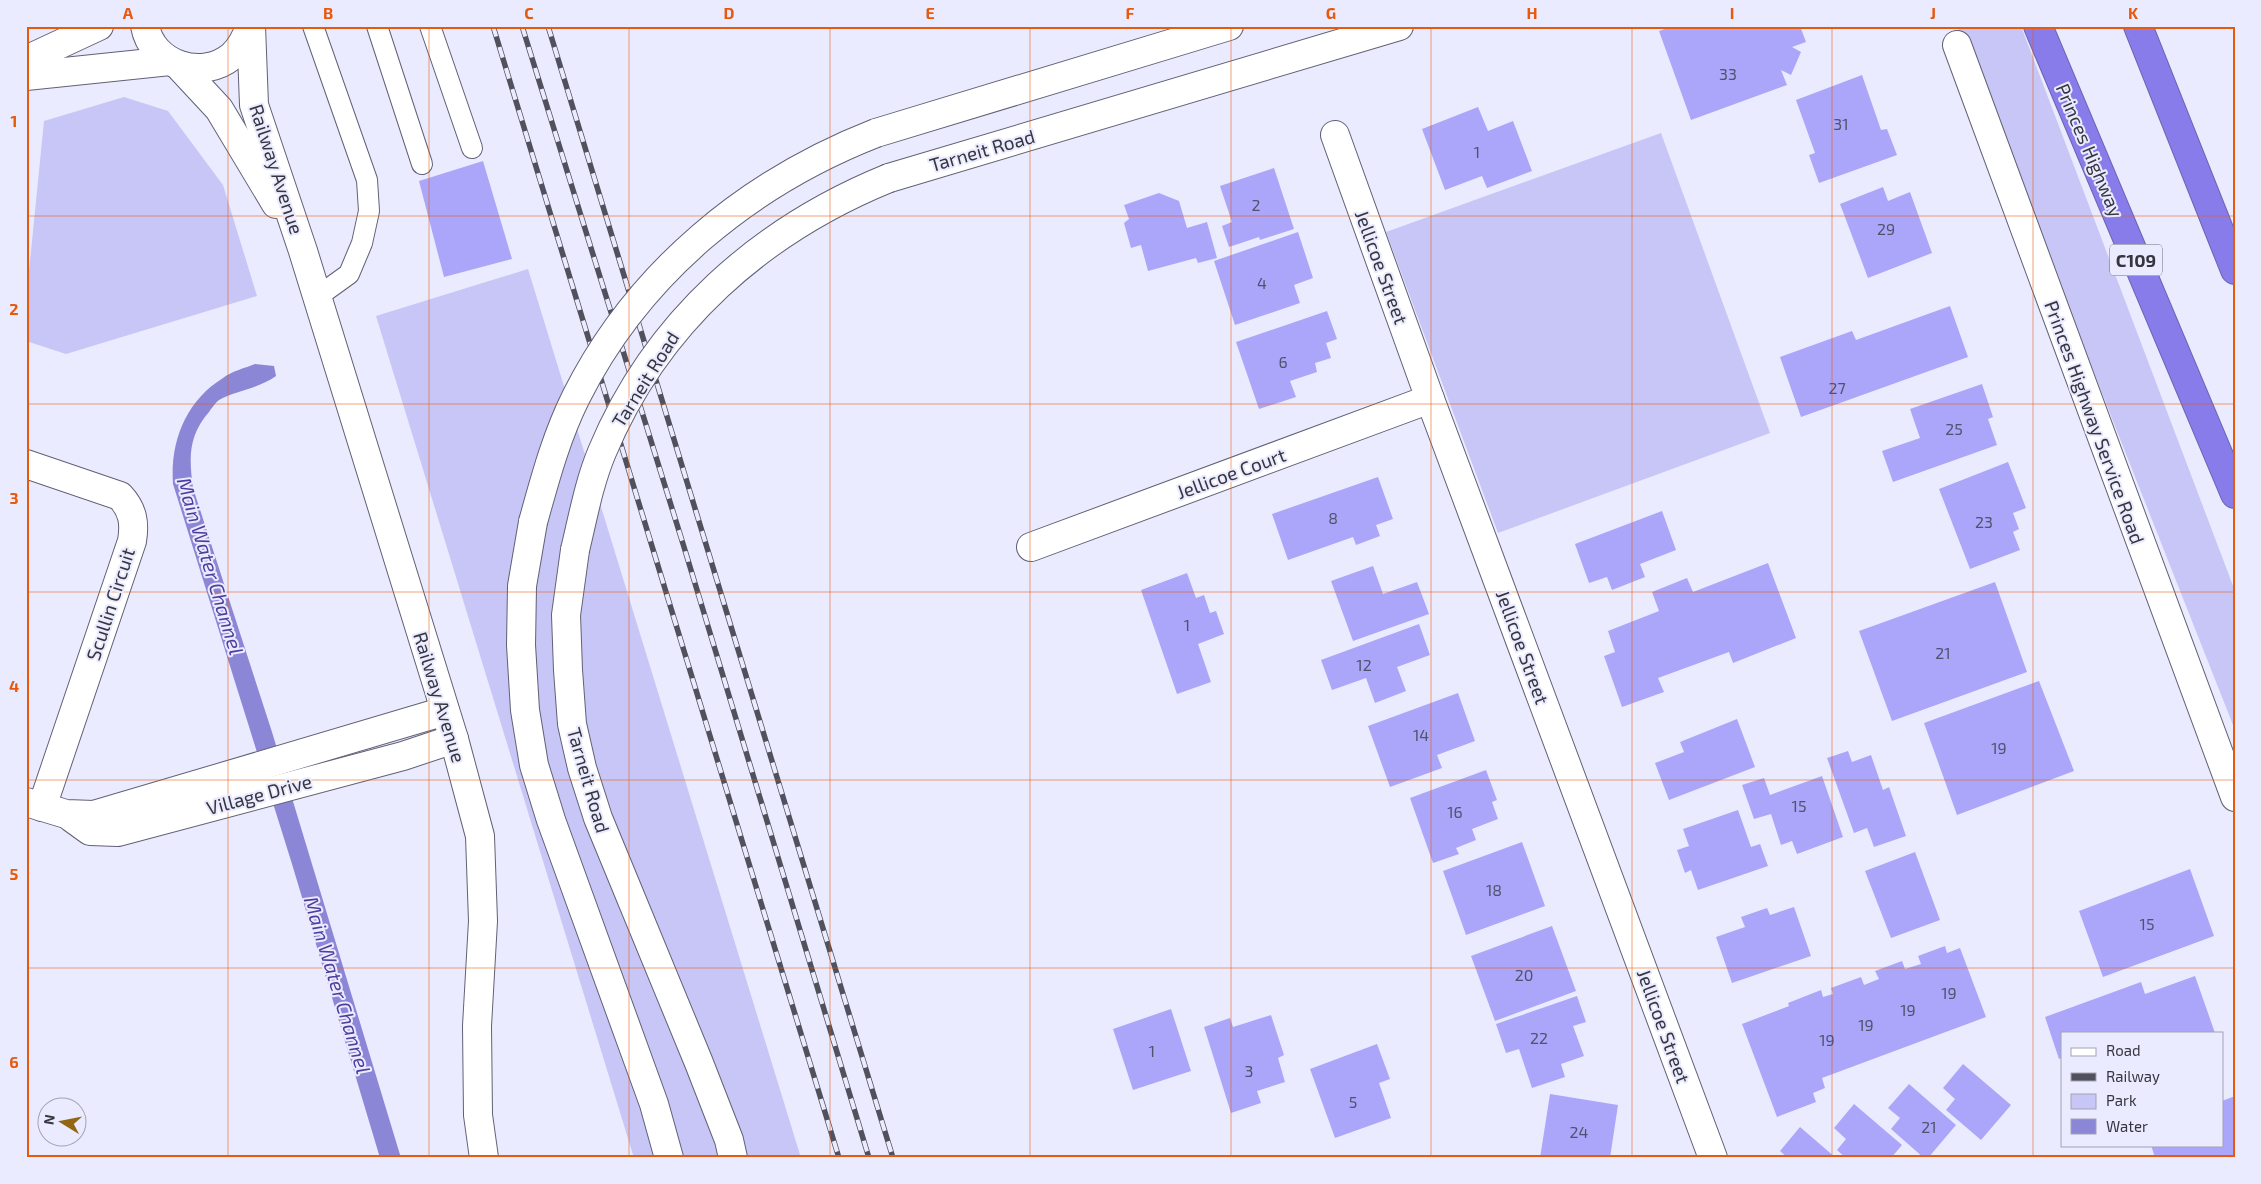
<svg xmlns="http://www.w3.org/2000/svg" width="2261" height="1184" viewBox="0 0 2261 1184" font-family="'Exo 2',sans-serif">
  <style>
    .green { fill: #c7c6f6 }
    .water { fill: #8c86d7 }
    .building { fill: #aba6f9 }
    .lines { fill: none; stroke-linecap: round; stroke-linejoin: round }
    .lane-casing { stroke: #616176; stroke-width: 22 }
    .street-casing { stroke: #616176; stroke-width: 30 }
    .secondary-casing { stroke: #616176; stroke-width: 30 }
    .highway-casing { stroke: #6b64ae; stroke-width: 30 }
    .lane { stroke: #fff; stroke-width: 20 }
    .street { stroke: #fff; stroke-width: 28 }
    .secondary { stroke: #fff; stroke-width: 28 }
    .highway { stroke: #887cea; stroke-width: 28 }
    .rail-casing { stroke: #51515d; stroke-width: 5.5 }
    .rail { stroke: #ebebff; stroke-width: 4; stroke-dasharray: 11; stroke-linecap: butt }
    .secondary-bridge-casing { stroke: #616176; stroke-width: 30; stroke-linecap: butt }
    .secondary-bridge { stroke: #fff; stroke-width: 28 }
    .grid { fill: none; stroke: #e8590c; stroke-width: 1; stroke-opacity: 0.55 }
    .labels { text-anchor: middle; dominant-baseline: central; stroke-width: 4; stroke-linejoin: round; paint-order: stroke }
    .number-label { font-size: 16px; fill: #53526e }
    .shield { fill: #ebebff; stroke: #6c6c79; stroke-width: 1 }
    .shield-label { font-size: 18px; font-weight: bold; fill: #363640 }
    .street-label { font-size: 19px; fill: #363640; stroke: #ebebff }
    .water-label { font-size: 20px; font-style: italic; fill: #4d3e9e; stroke: #ebebff }
    .neatline { fill: none; stroke: #e8590c; stroke-width: 2 }
    .grid-label { font-size: 16px; text-anchor: middle; font-weight: bold; fill: #e8590c }
  </style>
  <rect width="100%" height="100%" fill="#ebebff"/>
  <g class="green">
    <path d="M1957,26H2021L2235,591V730Z"/>
    <path d="M124,97L168,111L223,185L257,296L66,354L26,341V301L44,121Z"/>
    <path d="M1661,133L1770,433L1498,533L1386,232Z"/>
    <path d="M528,269L801,1158H634L376,316Z"/>
  </g>
  <path class="water" d="M255,364L274,366L276,376C258,389 237,390 219,400C215,403 212,408 209,412C188,436 189,458 193,488L272,732L401,1158H380L292,864L173,484C170,441 186,401 223,378C232,371 245,368 255,364Z"/>
  <g class="building">
    <path d="M1674,26H1800L1806,42L1792,47L1801,52L1791,75L1781,70L1787,85L1691,120L1659,31Z"/>
    <path d="M1862,75L1881,130L1887,129L1897,155L1819,183L1809,155L1815,153L1796,100Z"/>
    <path d="M1478,107L1488,131L1513,121L1532,171L1487,188L1482,176L1445,190L1422,129Z"/>
    <path d="M483,161L512,259L444,277L419,181Z"/>
    <path d="M1274,168L1294,229L1260,240L1259,237L1229,247L1222,226L1232,222L1220,186Z"/>
    <path d="M1883,187L1888,201L1910,192L1932,253L1868,278L1840,204Z"/>
    <path d="M1159,193L1179,201L1187,228L1207,222L1217,258L1198,263L1196,258L1148,271L1141,245L1131,248L1124,223L1129,219L1124,205Z"/>
    <path d="M1298,232L1313,278L1294,285L1300,303L1235,325L1214,261Z"/>
    <path d="M1950,306L1968,357L1801,417L1780,357L1852,331L1856,340Z"/>
    <path d="M1327,311L1337,339L1326,343L1331,358L1315,363L1317,372L1290,381L1296,397L1259,409L1236,342Z"/>
    <path d="M1982,384L1993,417L1988,419L1997,445L1893,482L1882,451L1920,438L1910,409Z"/>
    <path d="M2008,462L2026,508L2013,513L2019,529L2013,532L2020,550L1970,569L1939,489Z"/>
    <path d="M1378,477L1393,519L1376,525L1380,536L1356,545L1353,537L1288,560L1272,514Z"/>
    <path d="M1662,511L1676,550L1640,564L1645,577L1612,590L1607,577L1589,583L1575,544Z"/>
    <path d="M1768,563L1796,638L1733,663L1729,652L1658,678L1664,692L1622,707L1604,656L1615,652L1608,631L1659,611L1652,592L1687,578L1693,592Z"/>
    <path d="M1373,566L1383,594L1417,582L1429,614L1353,641L1331,581Z"/>
    <path d="M1187,573L1196,598L1204,595L1210,613L1216,611L1224,634L1198,644L1211,682L1177,694L1141,590Z"/>
    <path d="M1995,582L2027,672L1892,721L1859,631Z"/>
    <path d="M1419,624L1430,655L1397,667L1406,691L1375,703L1366,678L1332,690L1321,660Z"/>
    <path d="M2039,681L2074,771L1957,815L1924,723Z"/>
    <path d="M1458,693L1475,741L1437,755L1442,768L1390,787L1368,726Z"/>
    <path d="M1737,719L1755,767L1669,800L1655,763L1684,752L1680,742Z"/>
    <path d="M1848,751L1852,762L1871,755L1883,790L1889,787L1906,836L1874,847L1867,828L1854,833L1827,758Z"/>
    <path d="M1486,770L1497,800L1492,802L1498,819L1472,829L1476,840L1456,848L1459,854L1433,863L1410,798Z"/>
    <path d="M1822,776L1843,837L1797,854L1792,841L1781,845L1771,814L1754,819L1742,785L1764,778L1770,795Z"/>
    <path d="M1738,810L1751,847L1760,844L1768,866L1698,890L1691,870L1685,873L1677,850L1689,846L1683,829Z"/>
    <path d="M1522,842L1545,906L1466,935L1443,871Z"/>
    <path d="M1915,852L1940,920L1891,938L1865,871Z"/>
    <path d="M2190,869L2214,936L2103,977L2079,911Z"/>
    <path d="M1794,907L1811,956L1732,983L1716,937L1745,927L1741,917L1767,908L1770,915Z"/>
    <path d="M1552,926L1576,991L1495,1021L1471,956Z"/>
    <path d="M1945,946L1947,953L1960,948L1986,1017L1822,1078L1825,1088L1813,1093L1816,1102L1777,1117L1742,1024L1789,1006L1788,1003L1821,990L1823,997L1833,994L1831,988L1861,977L1864,985L1879,979L1875,971L1902,961L1905,969L1921,964L1918,956Z"/>
    <path d="M2195,976L2215,1033H2062V1058L2059,1059L2045,1017L2141,982L2145,994Z"/>
    <path d="M1577,996L1586,1022L1573,1026L1584,1056L1561,1064L1565,1077L1532,1088L1519,1049L1506,1053L1496,1024Z"/>
    <path d="M1171,1009L1191,1071L1133,1090L1113,1029Z"/>
    <path d="M1271,1015L1284,1055L1278,1058L1285,1082L1257,1091L1261,1103L1231,1113L1204,1027L1230,1018L1233,1027Z"/>
    <path d="M1377,1044L1390,1079L1379,1083L1391,1118L1335,1138L1310,1069Z"/>
    <path d="M1963,1064L2011,1105L1981,1140L1946,1110L1955,1099L1943,1088Z"/>
    <path d="M1909,1084L1956,1125L1928,1158H1924L1891,1129L1900,1118L1888,1108Z"/>
    <path d="M1550,1094L1618,1105L1610,1158H1540Z"/>
    <path d="M2235,1096V1158H2155L2151,1145H2222V1101Z"/>
    <path d="M1854,1104L1902,1145L1891,1158H1846L1837,1150L1846,1139L1834,1128Z"/>
    <path d="M1800,1127L1836,1158H1788L1780,1151Z"/>
  </g>
  <g class="lines">
    <defs>
      <g id="lane">
        <path d="M313,26L367,180L369,211L362,243L349,274L317,297"/>
        <path d="M377,26L422,164"/>
        <path d="M430,26L472,148"/>
      </g>
      <g id="street">
        <path d="M1957,45L2235,797"/>
        <path d="M26,60L99,26"/>
        <path d="M26,76L170,61"/>
        <path d="M1335,135L1430,399L1713,1158"/>
        <path d="M26,464L120,496C133,510 135,523 132,541L42,807"/>
        <path d="M1031,547L1430,399"/>
        <path d="M26,802L66,814L94,815L445,711"/>
        <path d="M72,818L90,831L118,832L403,756L454,739"/>
      </g>
      <g id="secondary">
        <path d="M145,26C152,65 202,81 232,56C241,48 246,38 250,26"/>
        <path d="M251,26L254,105L303,251L454,739L480,836L483,921L477,1026L478,1115L484,1158"/>
        <path d="M179,66L219,109L276,204"/>
        <path d="M876,133L1229,26"/>
        <path d="M889,178L1399,26"/>
        <path d="M533,522L522,586L521,645L525,710L534,765L551,820L654,1104L669,1158"/>
        <path d="M575,550L566,615L568,670L572,724L582,768L598,818L699,1063L729,1140L733,1158"/>
      </g>
      <g id="highway">
        <path d="M2038,26L2235,494"/>
        <path d="M2138,26L2235,270"/>
      </g>
    </defs>
    <use href="#lane" class="lane-casing"/>
    <use href="#street" class="street-casing"/>
    <use href="#secondary" class="secondary-casing"/>
    <use href="#highway" class="highway-casing"/>
    <use href="#lane" class="lane"/>
    <use href="#street" class="street"/>
    <use href="#secondary" class="secondary"/>
    <use href="#highway" class="highway"/>
    <defs>
      <g id="rail">
        <path d="M493,26L839,1158"/>
        <path d="M522,26L684,547L869,1158"/>
        <path d="M548,26L893,1158"/>
      </g>
    </defs>
    <use href="#rail" class="rail-casing"/>
    <use href="#rail" class="rail"/>
    <defs>
      <g id="secondary-bridge">
        <path d="M533,522C545,479 556,437 576,397C638,273 748,183 876,133"/>
        <path d="M575,550C583,517 589,483 602,452C656,322 761,230 889,178"/>
      </g>
    </defs>
    <use href="#secondary-bridge" class="secondary-bridge-casing"/>
    <use href="#secondary-bridge" class="secondary-bridge"/>
  </g>
  <path class="grid" d="M228,26V1158M429,26V1158M629,26V1158M830,26V1158M1030,26V1158M1231,26V1158M1431,26V1158M1632,26V1158M1832,26V1158M2033,26V1158M26,216H2235M26,404H2235M26,592H2235M26,780H2235M26,968H2235"/>
  <g class="labels">
    <g class="number-label">
      <text x="1728" y="73">33</text>
      <text x="1841" y="123">31</text>
      <text x="1477" y="151">1</text>
      <text x="1256" y="204">2</text>
      <text x="1886" y="228">29</text>
      <text x="1262" y="282">4</text>
      <text x="1283" y="361">6</text>
      <text x="1837" y="387">27</text>
      <text x="1954" y="428">25</text>
      <text x="1333" y="517">8</text>
      <text x="1984" y="521">23</text>
      <text x="1187" y="624">1</text>
      <text x="1943" y="652">21</text>
      <text x="1364" y="664">12</text>
      <text x="1421" y="734">14</text>
      <text x="1999" y="747">19</text>
      <text x="1799" y="805">15</text>
      <text x="1455" y="811">16</text>
      <text x="1494" y="889">18</text>
      <text x="2147" y="923">15</text>
      <text x="1524" y="974">20</text>
      <text x="1949" y="992">19</text>
      <text x="1908" y="1009">19</text>
      <text x="1866" y="1024">19</text>
      <text x="1539" y="1037">22</text>
      <text x="1827" y="1039">19</text>
      <text x="1152" y="1050">1</text>
      <text x="1249" y="1070">3</text>
      <text x="1353" y="1101">5</text>
      <text x="1929" y="1126">21</text>
      <text x="1579" y="1131">24</text>
    </g>
    <rect class="shield" x="2110" y="244.5" width="52" height="31" rx="4"/>
    <g class="shield-label">
      <text x="2136" y="260">C109</text>
    </g>
    <g class="street-label">
      <text transform="translate(982 150) rotate(-16)">Tarneit Road</text>
      <text transform="translate(2090 150) rotate(67)">Princes Highway</text>
      <text transform="translate(277 169) rotate(72)">Railway Avenue</text>
      <text transform="translate(1382 267) rotate(70)">Jellicoe Street</text>
      <text transform="translate(645 379) rotate(-58)">Tarneit Road</text>
      <text transform="translate(2095 422) rotate(70)">Princes Highway Service Road</text>
      <text transform="translate(1231 473) rotate(-20)">Jellicoe Court</text>
      <text transform="translate(110 604) rotate(-72)">Scullin Circuit</text>
      <text transform="translate(1523 647) rotate(70)">Jellicoe Street</text>
      <text transform="translate(440 697) rotate(73)">Railway Avenue</text>
      <text transform="translate(589 780) rotate(74)">Tarneit Road</text>
      <text transform="translate(259 794) rotate(-15)">Village Drive</text>
      <text transform="translate(1664 1026) rotate(70)">Jellicoe Street</text>
    </g>
    <g class="water-label">
      <text transform="translate(211 566) rotate(73)">Main Water Channel</text>
      <text transform="translate(338 985) rotate(73)">Main Water Channel</text>
    </g>
  </g>
  <rect width="2261" height="1184" fill="none" stroke="#ebebff" stroke-width="55"/>
  <rect x="2061" y="1032" width="162" height="115" fill="#ebebff" stroke="#a3a3b3"/>
  <rect x="2071" y="1048" width="25" height="8" fill="#ffffff" stroke="#a3a3b3"/>
  <text x="2106" y="1056" font-size="15" fill="#363640">Road</text>
  <rect x="2071" y="1073" width="25" height="8" fill="#51515d" stroke="#a3a3b3"/>
  <text x="2106" y="1082" font-size="15" fill="#363640">Railway</text>
  <rect x="2071" y="1094" width="25" height="15" fill="#c7c6f6" stroke="#a3a3b3"/>
  <text x="2106" y="1106" font-size="15" fill="#363640">Park</text>
  <rect x="2071" y="1119" width="25" height="15" fill="#8c86d7" stroke="#a3a3b3"/>
  <text x="2106" y="1132" font-size="15" fill="#363640">Water</text>
  <g transform="translate(62 1122) rotate(280)"><circle r="24" fill="#ebebff" stroke="#a3a3b3"/>
  <path d="M0-4L9 19L0 12L-9 19Z" fill="#946613"/>
  <text y="-8" font-size="14" font-weight="bold" text-anchor="middle" fill="#363640">N</text>
  </g>
  <rect x="28" y="28" width="2206" height="1128" class="neatline"/>
  <g class="grid-label">
    <text x="128" y="19">A</text>
    <text x="328" y="19">B</text>
    <text x="529" y="19">C</text>
    <text x="729" y="19">D</text>
    <text x="930" y="19">E</text>
    <text x="1130" y="19">F</text>
    <text x="1331" y="19">G</text>
    <text x="1532" y="19">H</text>
    <text x="1732" y="19">I</text>
    <text x="1933" y="19">J</text>
    <text x="2133" y="19">K</text>
    <text x="14" y="127">1</text>
    <text x="14" y="315">2</text>
    <text x="14" y="504">3</text>
    <text x="14" y="692">4</text>
    <text x="14" y="880">5</text>
    <text x="14" y="1068">6</text>
  </g>
</svg>
